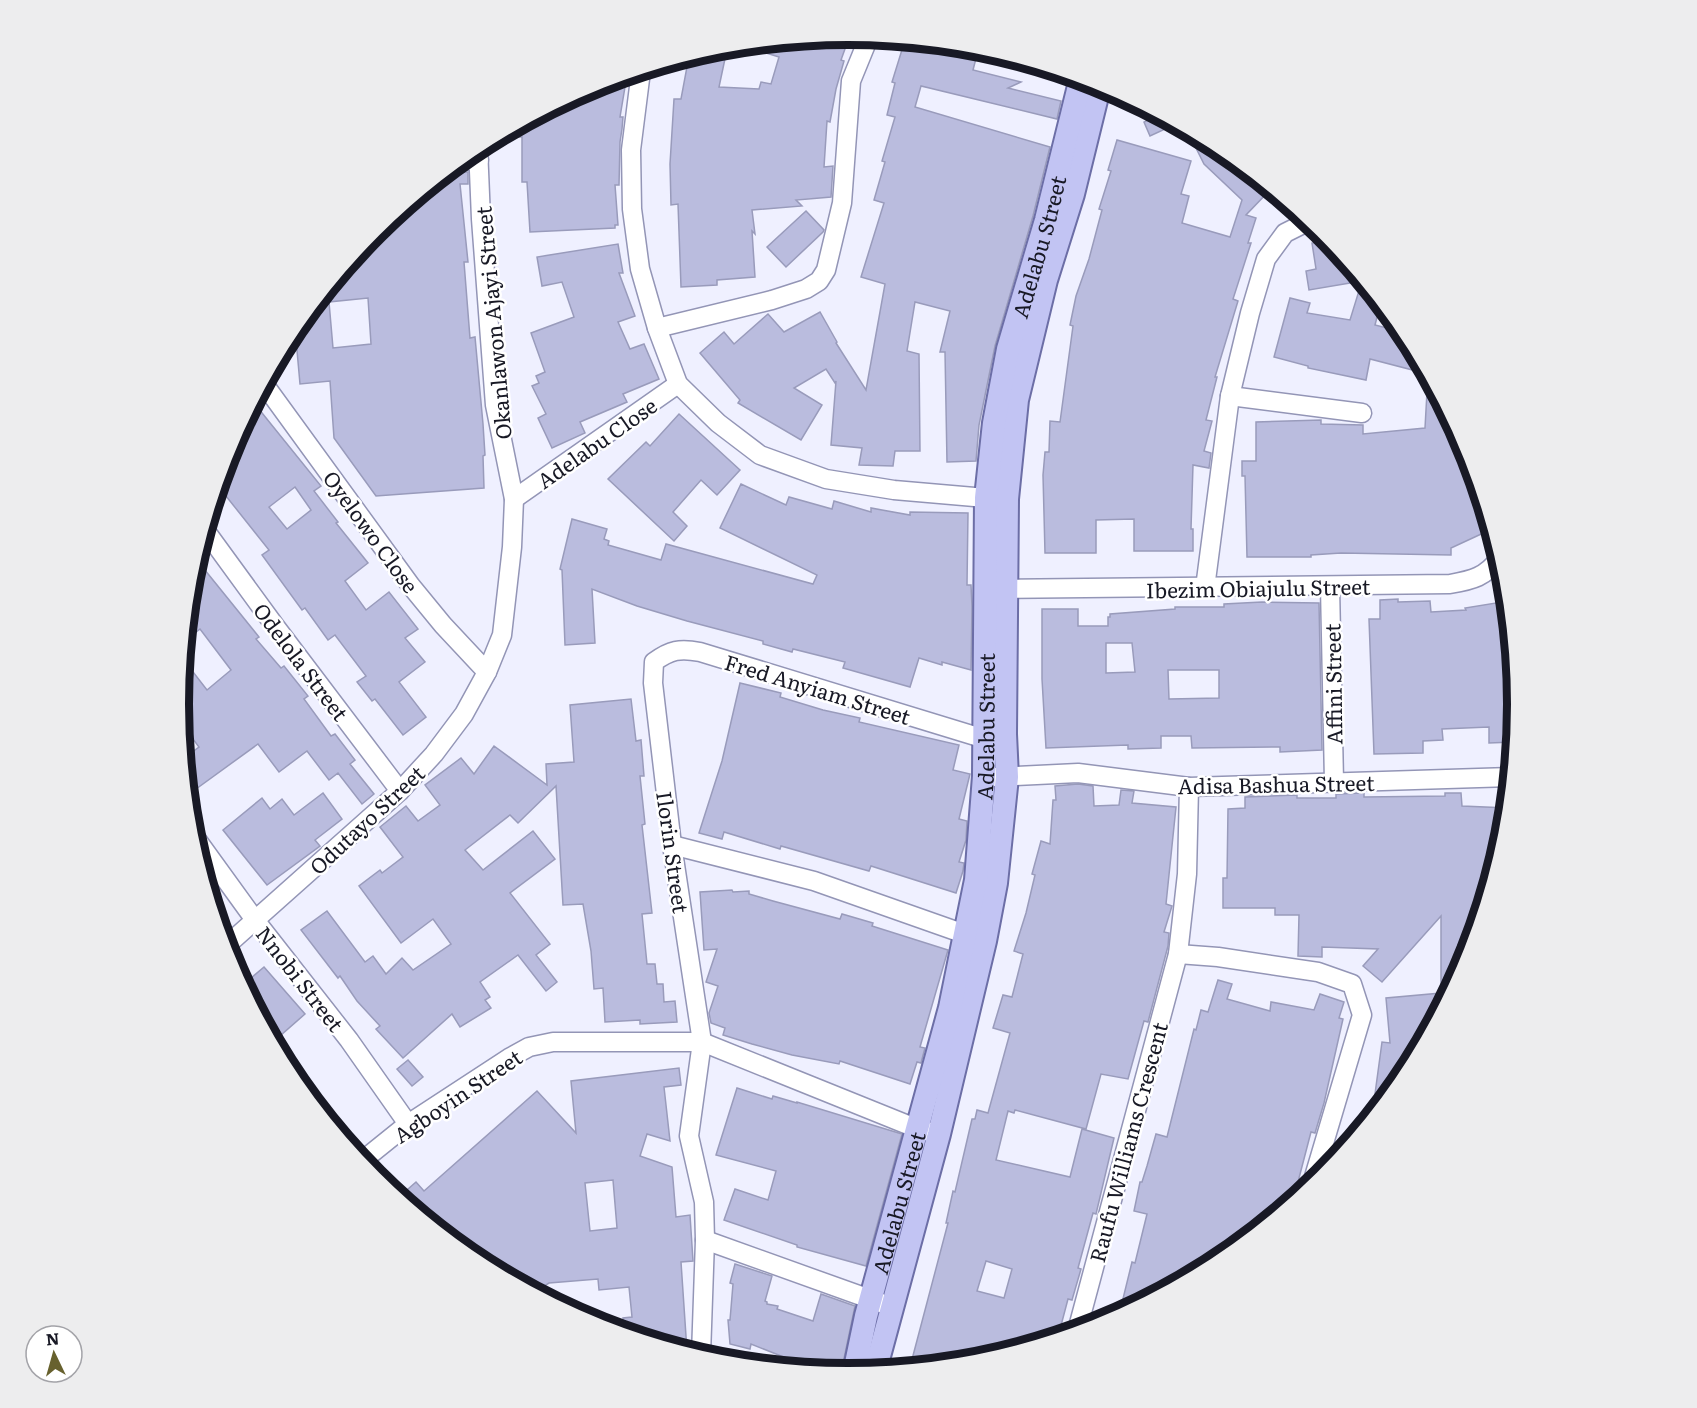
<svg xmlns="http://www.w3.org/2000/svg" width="1697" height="1408" viewBox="0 0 1697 1408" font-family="Literata,serif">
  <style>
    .building { fill: #babcde; stroke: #999bbb; stroke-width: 1.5; fill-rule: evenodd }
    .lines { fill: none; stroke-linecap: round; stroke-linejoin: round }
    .minor-casing { stroke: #9395b6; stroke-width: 21 }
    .major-casing { stroke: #6c6ea6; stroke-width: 26 }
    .minor { stroke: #fff; stroke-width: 18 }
    .major { stroke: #c2c4f3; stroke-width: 22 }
    .labels { text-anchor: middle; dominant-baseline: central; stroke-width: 5; stroke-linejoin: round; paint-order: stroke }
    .street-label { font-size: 21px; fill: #181925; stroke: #fff }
    .rim { fill: none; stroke: #181925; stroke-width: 8 }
  </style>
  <rect width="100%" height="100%" fill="#eff0ff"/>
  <g class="building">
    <path d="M850,35L841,60L844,61L836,89L830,122L827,121L824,167L833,166L831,197L796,200L802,206L752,210L755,234L752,231L755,277L717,280V285L681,287L678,204L671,205L670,164L674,99H681L689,56L708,50L726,54L719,87L759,89L761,82L771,84L779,57L740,45Z"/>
    <path d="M905,40L979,47L973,70L1021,82L1008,88L1061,101L1057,119L921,86L915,107L1050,147L1033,216L995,346L979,425L976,461L947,462L945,352H940L950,311L915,302L907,351L919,354L920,451H895L893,466L859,465L862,448L831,445L836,381L835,383L826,369L794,388L822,405L801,440L738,403L740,400L700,353L724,332L734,344L768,314L784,332L820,312L837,342L836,343L866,390L885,284L861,277L884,203L874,200L885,162L882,161L895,117L887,115L895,83L892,82Z"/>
    <path d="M627,75L620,117H623L622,129L620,142L619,185H615L618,225H615V228L530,232L527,182H522V137H519L520,124L593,85Z"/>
    <path d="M1159,114L1176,124L1150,136L1144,122Z"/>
    <path d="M1187,130L1221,148L1269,191L1246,215L1256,218L1248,243H1251L1233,299L1238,301L1215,377H1217L1206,420L1212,421L1204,451L1211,453L1209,468L1193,465L1191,529H1193V551H1134V519L1096,520V553H1045L1043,475L1045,452H1049L1050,421L1060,422L1073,326L1070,325L1076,296L1089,259L1102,210L1099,209L1111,171L1108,170L1117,140L1191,161L1181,194L1189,196L1182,223L1230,237L1242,200L1204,164Z"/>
    <path d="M451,168L459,172H468V184H460L468,262H464L470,338L475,337L483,424L485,455L483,456L484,488L376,496L334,438L330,381L300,384L295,328L354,256H367L366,241L375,230ZM368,298L371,344L333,348L329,302Z"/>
    <path d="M806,211L824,230L823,232L786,267L767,247Z"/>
    <path d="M1330,240L1381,302L1375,325L1406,333L1428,374L1370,359L1366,380L1308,368V366L1274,357L1290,298L1310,303L1307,313L1350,320L1362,281L1309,290L1306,271L1316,269L1312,243Z"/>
    <path d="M618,244L623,273H619L635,316L618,322L630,349L644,344L659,379L623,394L627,402L580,422L585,433L552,448L538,418L546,414L532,386L539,383L536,376L545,372L531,333L574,317L562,282L542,286L537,257Z"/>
    <path d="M1428,374L1458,431V444L1468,452L1492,529L1451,548V555L1341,553L1311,555V557H1247L1245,476H1242V461H1256V422L1321,420V424L1363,425V434L1425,428Z"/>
    <path d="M254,403L321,486L314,491L338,522L336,523L368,563L345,581L366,610L389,592L418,629L405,638L425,662L399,682L426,717L403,735L375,699L372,701L357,682L366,676L335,635L328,640L305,608L302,610L262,555L269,550L218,486L230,447ZM295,487L311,510L287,529L269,507Z"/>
    <path d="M679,414L740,470L717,495L701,480L673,512L687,526L674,541L608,479L646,442L650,446Z"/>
    <path d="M741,484L786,505L789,497L832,509L834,501L871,512V508L910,515V512L968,513L967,585H971L972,607L971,670L942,662V665L919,658L910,687L843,668L845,662L793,649L792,652L763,644V641L687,621L637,606L592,589L595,643L565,645L562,570L560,569L572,519L607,529L604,539L609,541L608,545L661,560L666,544L813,584L817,575L720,528Z"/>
    <path d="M196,559L259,637L256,639L281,668L284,666L308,696L304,699L331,736L335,734L355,760L350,764L374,794L362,804L338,773L329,780L307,751L279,772L258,744L196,789L186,776L184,758L199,747L181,723L179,704L183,659L207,690L231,670L200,629L185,641L192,573Z"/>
    <path d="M1398,599V602L1430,601L1431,612L1466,610L1465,608L1508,601L1518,704L1514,742L1489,743V727L1442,729L1443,740L1423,741V753L1374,754L1369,619H1380V600Z"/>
    <path d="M1262,602L1319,603L1322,750L1280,752V747L1192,748L1191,736H1161V748L1128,749V745L1046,748L1042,679V609H1078V626H1108V617H1110V614L1175,609V607H1224V604ZM1106,643H1132L1135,672L1106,673ZM1168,670H1219V698L1169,699Z"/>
    <path d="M740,683L781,693L780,697L823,710L860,718L859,722L959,745L953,770L970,774L959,819L967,821L966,840L959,862L964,863L963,871L956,893L871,866L869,871L781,846L780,849L724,832L722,839L699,833L722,761Z"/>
    <path d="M631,699L636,741L641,740L644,776H640L645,824L642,825L652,913L642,914L647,964H655L657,984H663L664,1002L675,1001L677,1022L640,1024V1020L605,1022L603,988L594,989L591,951L583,904L563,905L556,786L518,823L510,815L465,850L483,870L533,831L555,859L510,893L550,944L536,955L557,982L546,991L518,955L480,982L490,997L485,1000L491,1008L460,1027L452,1014L403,1058L376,1029L380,1026L357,1001L340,976L338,978L301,930L327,911L365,962L373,956L386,974L402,958L413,970L451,944L433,919L401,943L359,886L380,870L382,873L403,857L380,827L406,806L418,821L440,805L425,785L461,758L474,774L494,746L547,785L546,764L574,762L570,705Z"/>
    <path d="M1078,784L1093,786L1094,806L1119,805L1121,790L1134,791L1132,803L1176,807L1166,904L1172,906L1164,932L1169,933L1168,946L1148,1022L1144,1021L1128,1079L1101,1074L1086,1129L1015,1110L1014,1113L1008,1111L996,1160L1070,1177L1082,1129L1114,1138L1096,1214L1093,1213L1078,1268L1081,1269L1072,1300L1068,1299L1058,1337L979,1361L910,1367L948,1223H946L953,1191L955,1192L972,1119H975L977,1110L988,1113L1010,1033L993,1028L1003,995L1012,997L1023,954L1014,951L1026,913L1035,875L1032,874L1041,841L1050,844L1053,800H1056L1055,786ZM986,1261L1012,1269L1004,1298L977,1291Z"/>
    <path d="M323,793L342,819L315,840L320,846L267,885L223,830L262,798L270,809L282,799L294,815Z"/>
    <path d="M1364,793V797L1445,796V793H1461L1462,806L1508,808L1505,835L1467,961L1405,1076L1372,1116L1382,1042L1390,1043L1386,998L1441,993V916L1382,982L1363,966L1378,949L1322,947V957L1298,956L1299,915H1275V908H1223V878H1227L1228,809L1245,808V797L1297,795V798H1336V794Z"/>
    <path d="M732,890L733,892L749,891V894L773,901L840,919L842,914L873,923L872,926L948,950L920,1047L925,1048L921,1063L917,1062L910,1084L840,1061L839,1064L792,1055L752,1044L723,1035L725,1028L711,1023L709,1013L718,986L706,982L717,949L704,950L700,892Z"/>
    <path d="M264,967L305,1014L273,1042L243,985Z"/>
    <path d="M1218,980L1232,984L1227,999L1270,1011L1271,1002L1314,1010L1320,994L1344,1002L1339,1018L1343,1019L1324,1103L1315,1133L1311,1132L1293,1201L1220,1261L1119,1315L1132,1262L1135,1263L1147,1214L1134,1211L1140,1182H1142L1147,1166L1156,1134L1167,1137L1194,1029L1196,1030L1201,1010L1208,1012Z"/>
    <path d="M408,1060L423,1077L412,1086L397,1069Z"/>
    <path d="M679,1068L681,1085L664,1087L670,1141L647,1134L640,1156L672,1167L676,1217L690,1215L693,1261L681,1262L687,1351L624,1332L623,1318L632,1317L629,1287L599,1290L598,1279L549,1283L535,1292L476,1260L399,1197L416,1182L424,1191L537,1091L576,1133L571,1081ZM613,1180L617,1228L590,1231L585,1183Z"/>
    <path d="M737,1088L772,1099L773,1096L797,1103V1102L902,1134L866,1266L797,1247V1245L724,1220L735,1189L768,1200L776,1171L716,1155Z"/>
    <path d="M735,1264L772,1276L765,1301L767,1302V1304L778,1306L777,1309L813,1321L821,1294L855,1306L841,1373L789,1368L791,1360L751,1344L750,1349L730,1344L728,1320H730L733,1284L730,1283Z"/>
  </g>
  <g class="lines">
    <defs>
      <g id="minor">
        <path d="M641,71L631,150L632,209L640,269L657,328L678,384L718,423L760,455L826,479L894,490L986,498"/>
        <path d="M459,161L479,160"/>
        <path d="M657,328L772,300L806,289L819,281L826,270L842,203L851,81L869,37"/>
        <path d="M264,384L411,586L443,625L487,672"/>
        <path d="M1230,396L1362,413"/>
        <path d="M514,499L678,384"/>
        <path d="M205,530L275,626L400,791"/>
        <path d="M1330,586L1334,782"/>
        <path d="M1205,588L1230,396L1250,313L1266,259L1285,233L1303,224L1312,223"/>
        <path d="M995,589L1450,584C1473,580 1485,577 1500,558"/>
        <path d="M995,777L1078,773L1189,787L1511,777"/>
        <path d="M192,833L255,920L349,1040L408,1124"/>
        <path d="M672,845L814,881L976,938"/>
        <path d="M226,946L400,791L434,754L464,714L487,672L502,635L512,547L514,499L495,405L481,219L478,147"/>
        <path d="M1178,954L1218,957L1318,972L1352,984L1362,1015L1311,1187"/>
        <path d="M362,1161L408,1124L509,1058L529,1047L553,1042H702L918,1129L930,1132"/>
        <path d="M705,1240L881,1303"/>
        <path d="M1077,1331L1178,954L1187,874L1189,787"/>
        <path d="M701,1355L705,1240L704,1202L689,1136L702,1042L672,845L653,683L654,662C670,650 680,648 700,652L985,739"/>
      </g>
      <g id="major">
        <path d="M875,1371L939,1134L985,941L996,883L1007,777L1005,734L1007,499L1017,400L1046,280L1073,194L1100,84"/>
        <path id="s1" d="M854,1373L866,1316L950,1008L976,880L984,776L986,498L994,423L1008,349L1046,220L1081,78"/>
      </g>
    </defs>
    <use href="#minor" class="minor-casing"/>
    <use href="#major" class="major-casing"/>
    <use href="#minor" class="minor"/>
    <use href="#major" class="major"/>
  </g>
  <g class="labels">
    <g class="street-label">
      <text stroke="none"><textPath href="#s1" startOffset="1148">Adelabu Street</textPath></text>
      <text transform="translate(492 323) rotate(-95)">Okanlawon Ajayi Street</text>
      <text transform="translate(596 442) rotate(-35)">Adelabu Close</text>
      <text transform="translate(372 531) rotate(54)">Oyelowo Close</text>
      <text transform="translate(1258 587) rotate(-1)">Ibezim Obiajulu Street</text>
      <text transform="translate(302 661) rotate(53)">Odelola Street</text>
      <text transform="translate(1332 684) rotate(-91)">Affini Street</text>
      <text transform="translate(818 688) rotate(17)">Fred Anyiam Street</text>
      <text stroke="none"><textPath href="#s1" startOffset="662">Adelabu Street</textPath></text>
      <text transform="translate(1276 783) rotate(-1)">Adisa Bashua Street</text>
      <text transform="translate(366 819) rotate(-43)">Odutayo Street</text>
      <text transform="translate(674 852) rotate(82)">Ilorin Street</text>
      <text transform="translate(301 978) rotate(52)">Nnobi Street</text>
      <text transform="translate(457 1095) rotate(-34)">Agboyin Street</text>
      <text transform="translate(1127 1142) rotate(-75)">Raufu Williams Crescent</text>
      <text stroke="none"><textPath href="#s1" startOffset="176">Adelabu Street</textPath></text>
    </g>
  </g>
  <path d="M0 0H1697V1408H0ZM189 704a659 659 0 1 1 1318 0a659 659 0 1 1-1318 0Z" fill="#ededee" fill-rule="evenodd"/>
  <path class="rim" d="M189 704a659 659 0 1 1 1318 0a659 659 0 1 1-1318 0Z"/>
  <g transform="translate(54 1354) rotate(355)"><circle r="28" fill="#ffffff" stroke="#a3a3a8" stroke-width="1.5"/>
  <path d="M0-4.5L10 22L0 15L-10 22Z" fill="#67612e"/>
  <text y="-9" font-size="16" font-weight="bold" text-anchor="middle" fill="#181925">N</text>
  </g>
</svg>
